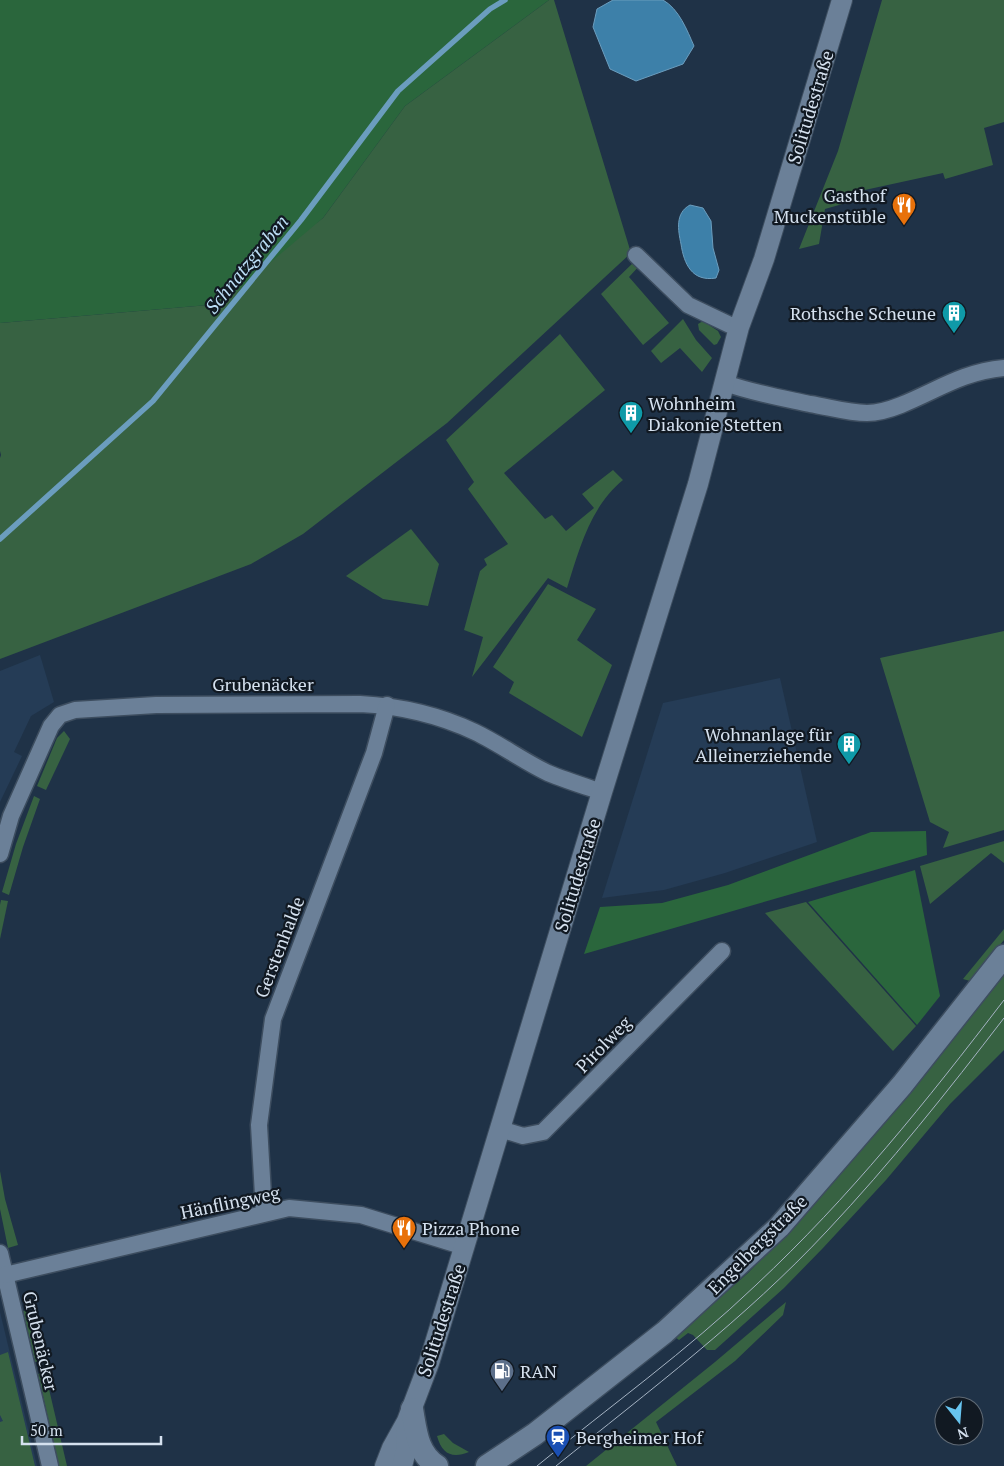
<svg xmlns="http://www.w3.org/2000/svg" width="1004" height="1466" viewBox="0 0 1004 1466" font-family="'PT Serif',serif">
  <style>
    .built { fill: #253c56 }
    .green { fill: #376242 }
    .forest { fill: #2a663c }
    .water { fill: #3d80a9; stroke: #6b9dbe }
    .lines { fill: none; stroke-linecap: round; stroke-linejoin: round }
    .stream { stroke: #6b9dbe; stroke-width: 5.5 }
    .minor-casing { stroke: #3d4d5f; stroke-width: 19 }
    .tertiary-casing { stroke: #3d4d5f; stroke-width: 22 }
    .secondary-casing { stroke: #3d4d5f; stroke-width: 25 }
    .minor { stroke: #6b8098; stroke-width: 16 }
    .tertiary { stroke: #6b8098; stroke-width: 20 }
    .secondary { stroke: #6b8098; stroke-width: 22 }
    .tram { stroke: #a5b3c3; stroke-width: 1 }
    .labels { text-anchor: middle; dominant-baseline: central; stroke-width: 4.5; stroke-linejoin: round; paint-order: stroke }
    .street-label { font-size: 18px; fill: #d5e1ef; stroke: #111922 }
    .poi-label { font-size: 18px; fill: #d5e1ef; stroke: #111922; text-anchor: start }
    .water-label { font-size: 19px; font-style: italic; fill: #bbddf5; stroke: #111922 }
  </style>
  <rect width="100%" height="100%" fill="#1f3247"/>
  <g class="built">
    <path d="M40,655L54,702L31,716L14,752L22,756L0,802V671Z"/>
    <path d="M780,678L817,842L725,873L664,890L602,898L663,703Z"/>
    <path d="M0,1312L37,1466H0Z"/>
  </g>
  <g class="green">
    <path d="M549,0H554L631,253L447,423L303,534L251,564L0,659V458L1,455L0,451V323L208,305L323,218L405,106Z"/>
    <path d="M882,0H1004V122L984,128L993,165L945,179L943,173L851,193L853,201L825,209L819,244L799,249L838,151Z"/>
    <path d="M636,260L640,265L629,277L669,323L643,345L601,294Z"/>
    <path d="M683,319L696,340L712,358L702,372L680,348L661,363L651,351Z"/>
    <path d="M703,321L718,331L721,337L717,344L714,345L699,330L698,324Z"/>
    <path d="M560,334L605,390L504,473L545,519L552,515L566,531L594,508L582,494L613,470L623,480C590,507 579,550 567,588L548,578L472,677L483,637L464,630L480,571L487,565L484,559L508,544L468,489L474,482L446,440Z"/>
    <path d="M411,529L439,564L428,606L383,599L346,576Z"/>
    <path d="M548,584L596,609L577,640L612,665L582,737L509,693L514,682L493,667Z"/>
    <path d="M1004,631V830L943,848L949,832L930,822L880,658Z"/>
    <path d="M64,731L70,739L46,790L37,786L57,738Z"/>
    <path d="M34,796L40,799L23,847L9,895L2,892L16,844Z"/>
    <path d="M1004,841V863L991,853L930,904L920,866Z"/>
    <path d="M1,900L8,901L0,939V905Z"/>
    <path d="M806,902L916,1026L893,1051L765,913Z"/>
    <path d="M1004,929V940L970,981L963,979Z"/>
    <path d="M1004,970V1050L950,1104L886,1180L823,1248L784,1288L715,1350H707L693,1335L688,1333L679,1340L675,1337L748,1273L817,1201Z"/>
    <path d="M0,1171L5,1199L18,1245L8,1248L0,1209Z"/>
    <path d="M786,1302L783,1315L735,1361L656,1422L677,1466H586L715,1362Z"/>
    <path d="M30,1309L42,1361L35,1362L23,1311Z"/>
    <path d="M8,1352L35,1466H0V1422L3,1421L0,1415V1355Z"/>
    <path d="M45,1372L67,1466H59L38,1374Z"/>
    <path d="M444,1434L453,1443L469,1452C452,1459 442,1454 437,1436Z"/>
  </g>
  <g class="forest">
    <path d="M0,0H549L405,106L323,218L232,295L208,305L0,323Z"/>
    <path d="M926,831L927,855L584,954L600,907L662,903L728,885L871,832Z"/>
    <path d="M915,870L940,996L917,1025L808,902Z"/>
  </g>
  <g class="water">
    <path d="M613,0H663C679,9 687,30 694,46L683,64L636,81L610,69L593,27L597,9Z"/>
    <path d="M690,205L703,208L711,221L713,248L719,270L716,278C692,282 684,264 681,244C678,230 675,213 690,205Z"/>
  </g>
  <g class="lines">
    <path class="stream" d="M0,539L153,401L301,220L398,91L490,9L505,0"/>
    <defs>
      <g id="minor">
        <path d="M636,255L688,305L730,325L739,327"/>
        <path d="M725,383C753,393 782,398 810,404C829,407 848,413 867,413C878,413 891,409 901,405C938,390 962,372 1004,368"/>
        <path d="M0,854L11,816L51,726L60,715L75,710L156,705L360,704C400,706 439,715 475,732C500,744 523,761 548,773C565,780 584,786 602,792"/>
        <path d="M500,1129L523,1136L543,1132L722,951"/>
        <path d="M264,1213L259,1125L273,1019L374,753L387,705"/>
        <path d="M0,1253L50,1466"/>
        <path d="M5,1275L289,1208L361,1215L465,1247"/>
      </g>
      <g id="tertiary">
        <path d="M385,1466L392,1448L407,1421L429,1363L602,792L698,484L739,327L764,259L842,0"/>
        <path d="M402,1466L406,1451L407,1426"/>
      </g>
      <g id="secondary">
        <path d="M412,1409C416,1431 417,1453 437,1466"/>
        <path d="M487,1466L535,1434L665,1332L779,1227L902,1085L1004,956"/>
      </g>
    </defs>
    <use href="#minor" class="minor-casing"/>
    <use href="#tertiary" class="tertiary-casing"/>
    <use href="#secondary" class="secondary-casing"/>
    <use href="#minor" class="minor"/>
    <use href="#tertiary" class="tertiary"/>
    <use href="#secondary" class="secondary"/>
    <g class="tram">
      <path d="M537,1466C610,1406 687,1351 756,1285C850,1197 926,1102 1004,1000"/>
      <path d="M556,1466C649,1391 746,1318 827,1231C890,1164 948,1091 1004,1018"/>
    </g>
  </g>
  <defs>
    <symbol id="restaurant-pin" viewBox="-11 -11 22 30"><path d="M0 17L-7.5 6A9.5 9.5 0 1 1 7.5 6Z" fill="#e8710a" stroke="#111922"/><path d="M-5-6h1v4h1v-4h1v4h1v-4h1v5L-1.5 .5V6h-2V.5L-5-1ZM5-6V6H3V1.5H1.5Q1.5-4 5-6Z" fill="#fff"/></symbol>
    <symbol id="building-pin" viewBox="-11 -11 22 30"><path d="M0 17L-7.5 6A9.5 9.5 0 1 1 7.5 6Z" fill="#0f9aa8" stroke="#111922"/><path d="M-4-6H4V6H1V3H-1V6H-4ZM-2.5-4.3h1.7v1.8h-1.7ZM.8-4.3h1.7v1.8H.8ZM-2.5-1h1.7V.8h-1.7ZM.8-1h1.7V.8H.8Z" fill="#fff"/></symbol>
    <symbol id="fuel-pin" viewBox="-11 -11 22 30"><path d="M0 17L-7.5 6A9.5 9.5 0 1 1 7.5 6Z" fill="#5c6f8a" stroke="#111922"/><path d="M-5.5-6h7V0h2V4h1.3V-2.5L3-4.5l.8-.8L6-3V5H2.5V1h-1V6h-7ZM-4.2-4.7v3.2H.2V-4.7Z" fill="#fff"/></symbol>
    <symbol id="station-pin" viewBox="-11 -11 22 30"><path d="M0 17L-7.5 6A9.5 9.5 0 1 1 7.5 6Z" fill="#1a4fb4" stroke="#111922"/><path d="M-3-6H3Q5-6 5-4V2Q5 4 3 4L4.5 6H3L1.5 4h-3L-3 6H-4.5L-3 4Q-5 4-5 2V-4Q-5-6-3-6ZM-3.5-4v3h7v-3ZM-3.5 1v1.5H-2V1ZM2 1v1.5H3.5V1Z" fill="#fff"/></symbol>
  </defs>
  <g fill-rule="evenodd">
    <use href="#restaurant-pin" x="890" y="191" width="28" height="38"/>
    <use href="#building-pin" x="940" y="299" width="28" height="38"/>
    <use href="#building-pin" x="617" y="399" width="28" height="38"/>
    <use href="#building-pin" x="835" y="730" width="28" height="38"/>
    <use href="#restaurant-pin" x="390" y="1214" width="28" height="38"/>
    <use href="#fuel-pin" x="488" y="1357" width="28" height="38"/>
    <use href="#station-pin" x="544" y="1423" width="28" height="38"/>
  </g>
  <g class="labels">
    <g class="street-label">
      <text transform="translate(810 107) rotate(-73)">Solitudestraße</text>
      <text x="263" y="684">Grubenäcker</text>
      <text transform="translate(577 875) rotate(-73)">Solitudestraße</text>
      <text transform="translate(279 947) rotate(-69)">Gerstenhalde</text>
      <text transform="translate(603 1044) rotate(-46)">Pirolweg</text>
      <text transform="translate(230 1202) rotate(-12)">Hänflingweg</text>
      <text transform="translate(757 1244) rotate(-45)">Engelbergstraße</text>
      <text transform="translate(441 1320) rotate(-72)">Solitudestraße</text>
      <text transform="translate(41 1341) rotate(77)">Grubenäcker</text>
    </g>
    <g class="poi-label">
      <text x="886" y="195" text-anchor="end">Gasthof<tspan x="886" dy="21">Muckenstüble</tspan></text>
      <text x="936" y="313" text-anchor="end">Rothsche Scheune</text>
      <text x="648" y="403">Wohnheim<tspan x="648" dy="21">Diakonie Stetten</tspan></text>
      <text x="832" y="734" text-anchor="end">Wohnanlage für<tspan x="832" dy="21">Alleinerziehende</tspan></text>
      <text x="422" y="1228">Pizza Phone</text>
      <text x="520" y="1371">RAN</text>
      <text x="576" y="1437">Bergheimer Hof</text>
    </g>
    <g class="water-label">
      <text transform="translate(246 264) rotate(-51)">Schnatzgraben</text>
    </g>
  </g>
  <g transform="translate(959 1421) rotate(163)"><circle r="24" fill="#111922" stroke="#5f6974"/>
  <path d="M0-4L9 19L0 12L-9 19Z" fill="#67c4ef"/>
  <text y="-8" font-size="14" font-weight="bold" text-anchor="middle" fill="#d5e1ef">N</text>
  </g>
  <path d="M22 1436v8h139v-8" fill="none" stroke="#d5e1ef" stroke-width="2.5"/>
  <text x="30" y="1436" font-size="15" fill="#d5e1ef" stroke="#111922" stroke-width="4" paint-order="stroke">50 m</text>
</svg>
